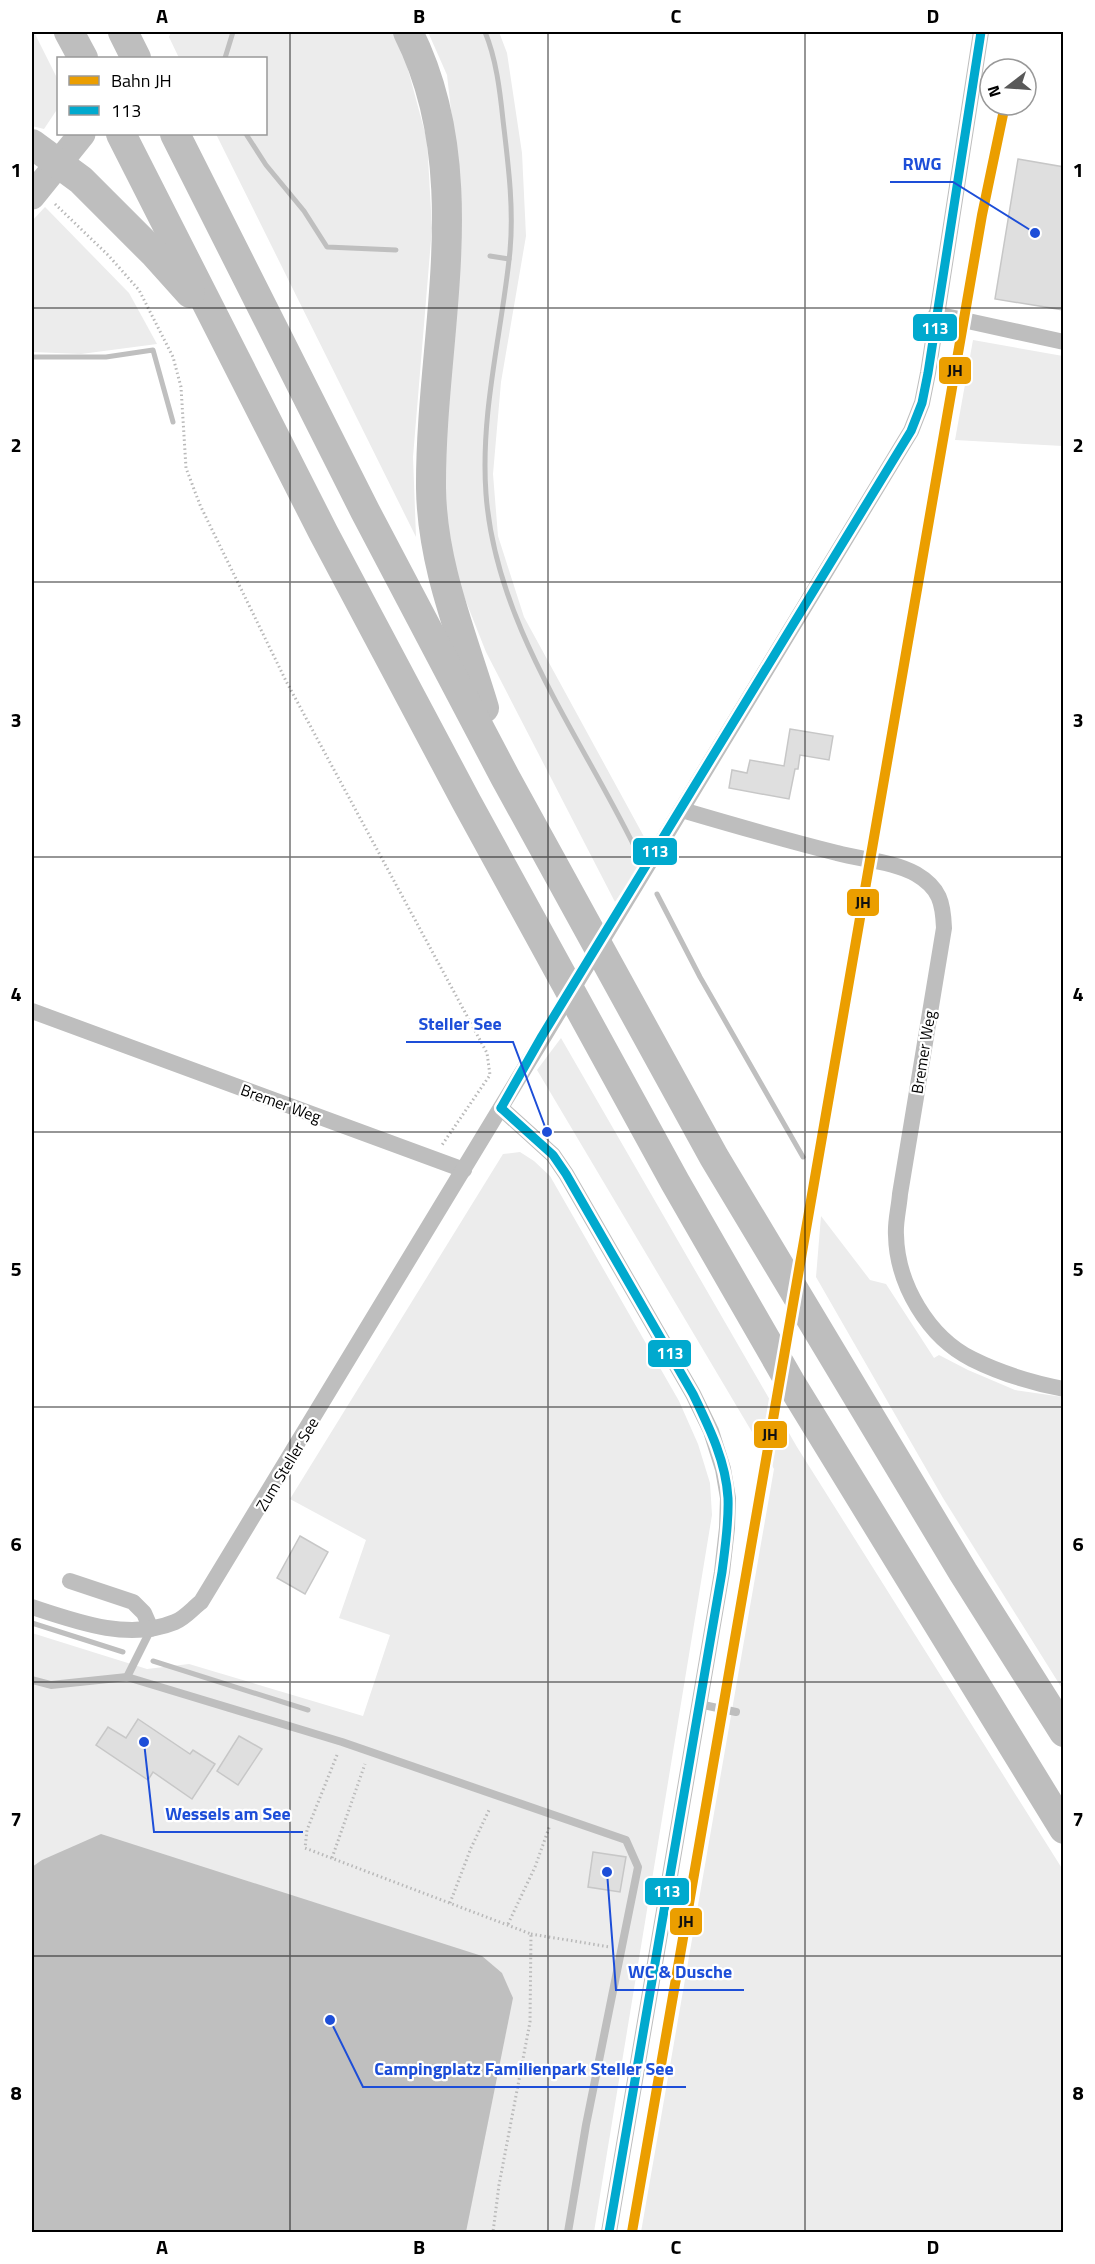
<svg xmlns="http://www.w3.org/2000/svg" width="1095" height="2264" viewBox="0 0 1095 2264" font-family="'Titillium Web',sans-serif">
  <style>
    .green { fill: #ececec }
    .water { fill: #bfbfbf }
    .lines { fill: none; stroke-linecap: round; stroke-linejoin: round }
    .stream { stroke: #bfbfbf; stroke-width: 5 }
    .building { fill: #dfdfdf; stroke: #c7c7c7; stroke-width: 1.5 }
    .path { stroke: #b9b9b9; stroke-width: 3; stroke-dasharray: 1.5 3; stroke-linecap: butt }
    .service { stroke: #bebebe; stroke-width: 8 }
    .minor { stroke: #bebebe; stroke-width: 16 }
    .primary { stroke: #bebebe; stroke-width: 27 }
    .motorway { stroke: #bebebe; stroke-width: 30 }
    .bus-1-casing { stroke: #fff; stroke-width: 14 }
    .bus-1 { stroke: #00a9ce; stroke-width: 9 }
    .rail-1-casing { stroke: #fff; stroke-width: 15 }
    .rail-1 { stroke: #eb9e00; stroke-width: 10 }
    .grid { fill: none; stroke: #000; stroke-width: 1.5; stroke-opacity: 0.55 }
    .labels { text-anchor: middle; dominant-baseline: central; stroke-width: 4.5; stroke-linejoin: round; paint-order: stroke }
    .street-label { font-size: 16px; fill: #000; stroke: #fff }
    .leader { fill: none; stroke: #1d4ed8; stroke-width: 2 }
    .callout-dot { fill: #1d4ed8; stroke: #fff; stroke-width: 2 }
    .callout-label { font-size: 18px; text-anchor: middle; font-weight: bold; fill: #1d4ed8; stroke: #fff; stroke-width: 4.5; stroke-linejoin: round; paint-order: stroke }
    .line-badge { stroke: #fff; stroke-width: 2 }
    .badge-label { font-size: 16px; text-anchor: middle; font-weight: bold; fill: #fff }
    .pale-badge-label { font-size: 16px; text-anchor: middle; font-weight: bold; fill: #111 }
    .neatline { fill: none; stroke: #000; stroke-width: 2 }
    .grid-label { font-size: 20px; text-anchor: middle; font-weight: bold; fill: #000 }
  </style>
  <rect width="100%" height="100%" fill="#fff"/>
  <g class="green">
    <path d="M32,32H34L58,80V108L44,129L32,126Z"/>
    <path d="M171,32H395L400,40L427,140L432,228L413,457L416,537L216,134H266V58H179L169,37Z"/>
    <path d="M428,32H499L507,53L522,153L526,236L501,382L493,474L498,536L524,617L648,844L637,869L615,902L486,652L452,566L441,476L458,171L447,75Z"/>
    <path d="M45,207L129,293L157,344L81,354L32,352V221Z"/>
    <path d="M973,340L1063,356V446L955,440Z"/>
    <path d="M561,1038L797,1447L1063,1870V2232H641L774,1469L537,1070Z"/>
    <path d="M520,1152L534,1161L550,1176L679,1401L698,1444L710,1483L712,1515L594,2232H32V1633L147,1669L189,1664L363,1716L390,1635L339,1618L366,1540L290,1499L503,1154Z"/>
    <path d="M821,1216L870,1280L886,1284L934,1358L939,1355L968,1370L1015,1390L1063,1397V1690L943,1498L816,1277Z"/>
  </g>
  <path class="water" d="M101,1834L482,1956L502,1973L513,1998L466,2232H32V1867L42,1860Z"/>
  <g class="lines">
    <g class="stream">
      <path d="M485,32C496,58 500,91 503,120C508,163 514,207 510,251C502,332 480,412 486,494C496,628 584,740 640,858"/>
      <path d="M225,58L233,32"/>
      <path d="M246,134L266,165L304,211L327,247L396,250"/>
      <path d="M490,256L509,259"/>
      <path d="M32,357H106L153,350L173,422"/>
      <path d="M657,894L700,977L803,1157"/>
      <path d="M32,1623L123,1652"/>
      <path d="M153,1661L308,1710"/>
    </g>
  </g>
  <g class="building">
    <path d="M1018,159L1064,167V310L995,299Z"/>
    <path d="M790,729L833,736L829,760L800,755L798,769H795L789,799L729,788L732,770L747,773L750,760L784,766Z"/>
    <path d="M300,1536L328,1552L305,1594L277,1578Z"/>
    <path d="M138,1719L190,1754L193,1750L215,1764L192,1799L153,1772L148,1780L96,1745L108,1727L126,1738Z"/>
    <path d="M239,1736L262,1749L238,1785L217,1771Z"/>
    <path d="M593,1852L626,1857L620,1892L588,1887Z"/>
  </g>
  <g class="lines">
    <g class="path">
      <path d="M55,204L109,256L139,290L173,357L181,387L186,468L200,505L286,681L487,1053L490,1075L442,1145"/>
      <path d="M337,1755L307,1830L305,1848L531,1934L530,2022L499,2185L493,2232"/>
      <path d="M332,1858L365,1764"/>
      <path d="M450,1903L471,1848L490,1808"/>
      <path d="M508,1924L535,1867L550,1825"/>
      <path d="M531,1934L610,1947"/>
    </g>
    <g class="service">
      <path d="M127,1677L342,1742L626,1840L638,1867L586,2125L568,2232"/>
      <path d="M32,1680L51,1685L127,1677L151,1629"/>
      <path d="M699,1704L736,1712"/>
    </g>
    <g class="minor">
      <path d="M936,314L1064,342"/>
      <path d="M682,810C733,825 785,840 837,853C862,860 893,861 916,874C940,888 943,903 944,928L900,1194C899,1208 895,1222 896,1235C897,1284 928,1337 972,1359C1000,1373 1033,1383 1064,1389"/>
      <path d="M32,1011L464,1170"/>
      <path d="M501,1108L553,1155L566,1174L693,1394L711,1431L723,1469L728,1498L727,1528L722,1572L609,2232"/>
      <path d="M70,1581L133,1602L144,1613L151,1629"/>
      <path d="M32,1607C77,1622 129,1641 175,1622C185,1618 193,1608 201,1602L911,431L922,403L928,373L981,32"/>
    </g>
    <path class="primary" d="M32,196L82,134"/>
    <g class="motorway">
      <path d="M69,32L83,58"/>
      <path d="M123,32L136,58"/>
      <path d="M408,32C480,175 430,336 431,488C432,565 462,635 484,708"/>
      <path d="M121,134L323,532L466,801L675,1182L790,1382L1064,1829"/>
      <path d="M175,134L365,511L505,777L714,1157L963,1572L1064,1732"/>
      <path d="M32,144L81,180L155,254L190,293"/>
    </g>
    <defs>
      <g id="bus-1">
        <path d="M501,1108L553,1155L566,1174L693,1394C709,1427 726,1461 728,1498C729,1523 725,1548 722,1572L609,2232"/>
        <path d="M501,1108L542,1036L911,431L922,403L928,373L981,32"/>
      </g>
    </defs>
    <use href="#bus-1" class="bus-1-casing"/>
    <use href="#bus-1" class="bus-1"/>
    <defs>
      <path id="rail-1" d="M632,2232L982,215L1005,105"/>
    </defs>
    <use href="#rail-1" class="rail-1-casing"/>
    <use href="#rail-1" class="rail-1"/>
  </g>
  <path class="grid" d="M290,32V2232M548,32V2232M805,32V2232M32,308H1064M32,582H1064M32,857H1064M32,1132H1064M32,1407H1064M32,1682H1064M32,1956H1064"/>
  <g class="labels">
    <g class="street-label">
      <text transform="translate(923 1052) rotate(-81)">Bremer Weg</text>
      <text transform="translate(281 1103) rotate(20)">Bremer Weg</text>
      <text transform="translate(287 1464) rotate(-59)">Zum Steller See</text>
    </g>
  </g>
  <path class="leader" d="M1035 233L953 182H890M547 1132L513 1042H406M144 1742L154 1832H303M607 1872L616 1990H744M330 2020L363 2087H686"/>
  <g class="callout-dot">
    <circle cx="1035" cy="233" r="6"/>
    <circle cx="547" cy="1132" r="6"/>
    <circle cx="144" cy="1742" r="6"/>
    <circle cx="607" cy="1872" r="6"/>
    <circle cx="330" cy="2020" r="6"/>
  </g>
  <g class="callout-label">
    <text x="922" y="170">RWG</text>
    <text x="460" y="1030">Steller See</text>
    <text x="228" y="1820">Wessels am See</text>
    <text x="680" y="1978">WC &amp; Dusche</text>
    <text x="524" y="2075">Campingplatz Familienpark Steller See</text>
  </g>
  <g class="line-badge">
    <rect x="912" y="313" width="46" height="29" rx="6" fill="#00a9ce"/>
    <rect x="938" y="356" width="34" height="29" rx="6" fill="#eb9e00"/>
    <rect x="632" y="837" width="46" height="29" rx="6" fill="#00a9ce"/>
    <rect x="846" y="888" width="34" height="29" rx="6" fill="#eb9e00"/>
    <rect x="647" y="1339" width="45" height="29" rx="6" fill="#00a9ce"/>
    <rect x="753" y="1420" width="35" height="29" rx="6" fill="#eb9e00"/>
    <rect x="644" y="1877" width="46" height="29" rx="6" fill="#00a9ce"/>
    <rect x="669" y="1907" width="34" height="29" rx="6" fill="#eb9e00"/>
  </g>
  <g class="badge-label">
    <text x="935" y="334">113</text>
    <text x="655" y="857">113</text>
    <text x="670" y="1359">113</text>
    <text x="667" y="1897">113</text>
  </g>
  <g class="pale-badge-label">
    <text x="955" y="376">JH</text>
    <text x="863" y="908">JH</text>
    <text x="770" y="1440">JH</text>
    <text x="686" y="1927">JH</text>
  </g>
  <rect width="1095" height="2264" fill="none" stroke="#ffffff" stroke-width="66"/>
  <rect x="57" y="57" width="210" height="78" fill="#ffffff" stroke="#999999" stroke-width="1.5"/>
  <rect x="69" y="76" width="30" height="9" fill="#eb9e00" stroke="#999999" stroke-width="1.5"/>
  <text x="111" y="87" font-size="18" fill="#000000">Bahn JH</text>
  <rect x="69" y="106" width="30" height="9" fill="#00a9ce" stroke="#999999" stroke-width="1.5"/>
  <text x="111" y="117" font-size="18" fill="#000000">113</text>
  <g transform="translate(1008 87) rotate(253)"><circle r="28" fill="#ffffff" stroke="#999999" stroke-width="1.5"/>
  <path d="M0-4.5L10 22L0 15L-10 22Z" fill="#595959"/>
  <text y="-9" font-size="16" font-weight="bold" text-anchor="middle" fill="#000000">N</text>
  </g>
  <rect x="33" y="33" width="1029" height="2198" class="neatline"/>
  <g class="grid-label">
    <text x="162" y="23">A</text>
    <text x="419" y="23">B</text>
    <text x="676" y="23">C</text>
    <text x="933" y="23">D</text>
    <text x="16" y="177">1</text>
    <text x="1078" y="177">1</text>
    <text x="16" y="452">2</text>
    <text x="1078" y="452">2</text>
    <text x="16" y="727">3</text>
    <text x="1078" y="727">3</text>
    <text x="16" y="1001">4</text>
    <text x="1078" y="1001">4</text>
    <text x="16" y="1276">5</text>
    <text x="1078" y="1276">5</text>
    <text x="16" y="1551">6</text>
    <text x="1078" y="1551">6</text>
    <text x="16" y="1826">7</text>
    <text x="1078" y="1826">7</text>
    <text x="16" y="2100">8</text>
    <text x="1078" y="2100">8</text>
    <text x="162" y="2254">A</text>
    <text x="419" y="2254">B</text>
    <text x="676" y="2254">C</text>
    <text x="933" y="2254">D</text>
  </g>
</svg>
